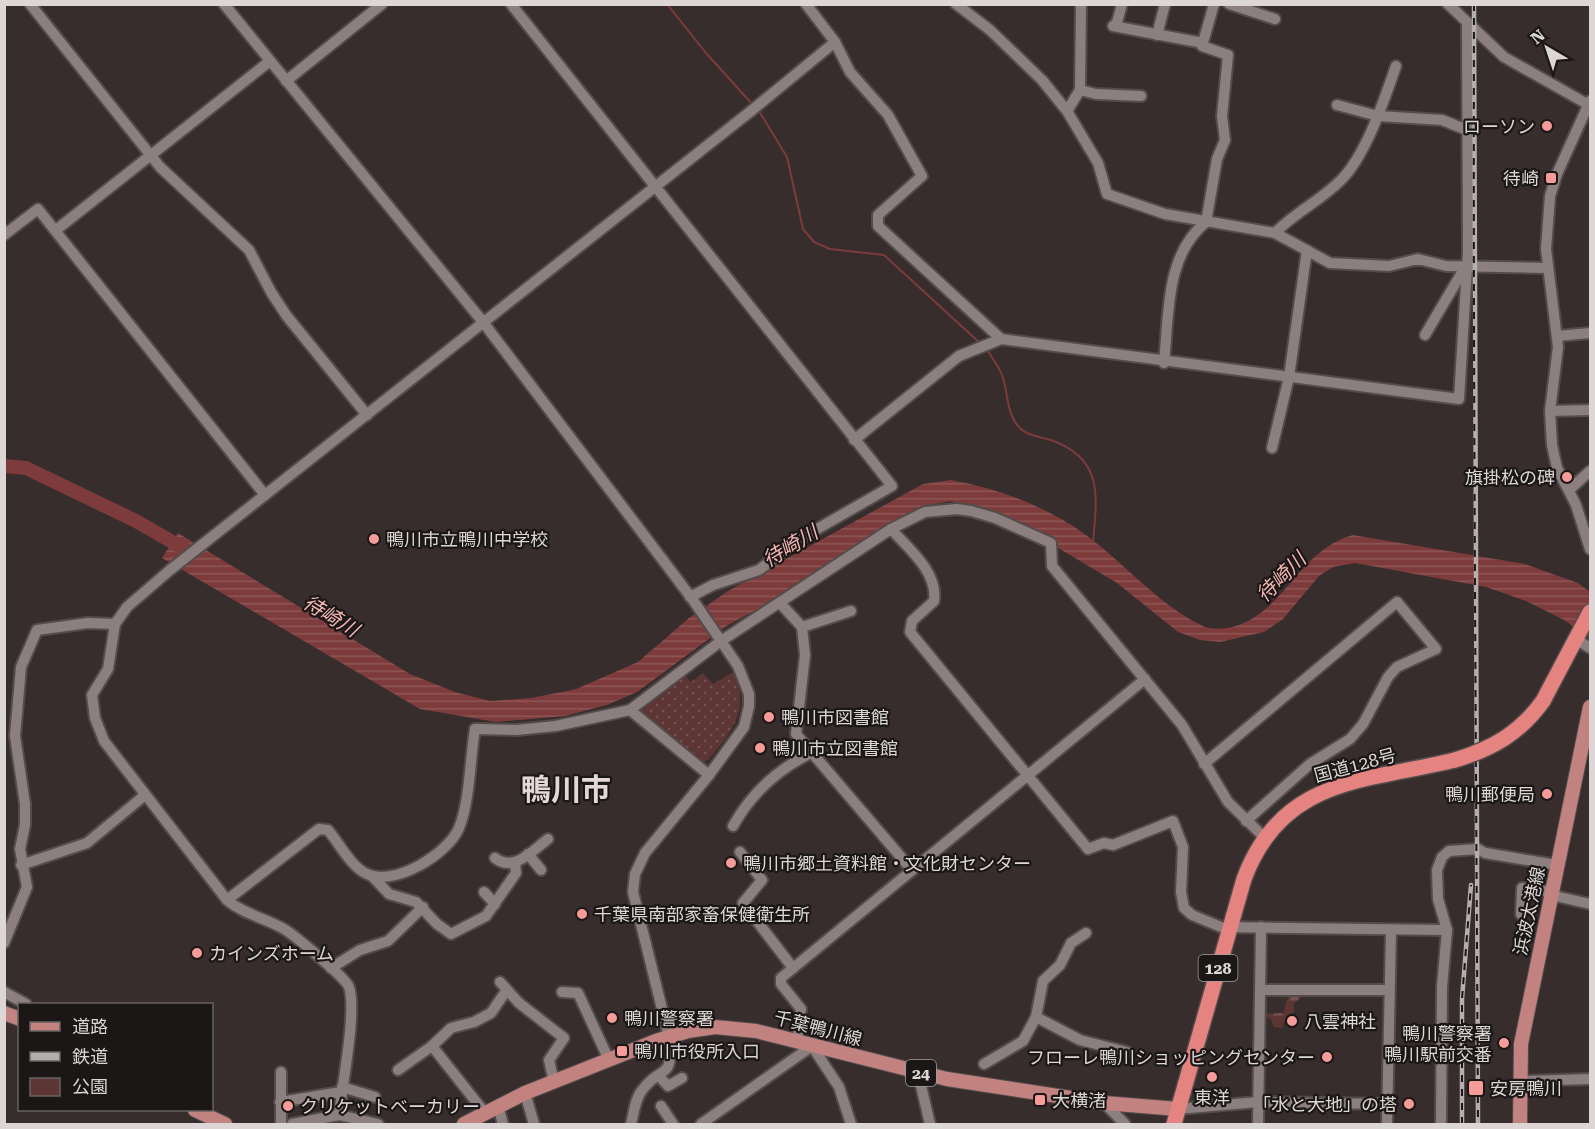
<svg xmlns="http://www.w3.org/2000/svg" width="1595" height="1129" viewBox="0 0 1595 1129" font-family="'Roboto Serif','Noto Sans JP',serif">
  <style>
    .green { fill: url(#green-dots) }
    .forest { fill: url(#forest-firs) }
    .water { fill: url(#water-rules) }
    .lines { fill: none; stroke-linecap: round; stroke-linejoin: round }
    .stream { stroke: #7d3b3b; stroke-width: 2 }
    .river { stroke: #7d3b3b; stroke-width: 14 }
    .minor-casing { stroke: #534c4b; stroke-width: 14 }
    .major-casing { stroke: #534c4b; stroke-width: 16 }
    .highway-casing { stroke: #534c4b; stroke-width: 18 }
    .minor { stroke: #8b807f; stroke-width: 10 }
    .major { stroke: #c18280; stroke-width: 14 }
    .highway { stroke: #e58381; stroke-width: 15 }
    .rail-casing { stroke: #b5aeae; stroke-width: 4.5 }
    .rail { stroke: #1b1717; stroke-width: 2; stroke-dasharray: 7; stroke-linecap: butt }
    .highway-bridge-casing { stroke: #534c4b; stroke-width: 18; stroke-linecap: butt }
    .highway-bridge { stroke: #e58381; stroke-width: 15 }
    .poi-dot { fill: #f59b98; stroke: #1b1717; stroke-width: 2 }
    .labels { text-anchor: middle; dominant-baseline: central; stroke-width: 4.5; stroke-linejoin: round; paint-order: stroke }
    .shield { fill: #1b1717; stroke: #a29d9d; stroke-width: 1.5 }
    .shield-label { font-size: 16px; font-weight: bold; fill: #dcd6d6 }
    .poi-label { font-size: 18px; fill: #dcd6d6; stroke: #1b1717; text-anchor: start }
    .street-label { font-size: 18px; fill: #dcd6d6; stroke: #1b1717 }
    .water-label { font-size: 20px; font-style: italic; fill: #f6b7b4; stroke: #1b1717 }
    .town-label { font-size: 30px; font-weight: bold; fill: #e4d8d7; stroke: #1b1717 }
  </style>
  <defs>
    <pattern id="green-dots" width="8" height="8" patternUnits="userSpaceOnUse" patternTransform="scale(1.5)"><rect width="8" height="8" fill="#5c3534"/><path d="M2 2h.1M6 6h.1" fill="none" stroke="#735251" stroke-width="1.8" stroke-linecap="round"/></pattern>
    <pattern id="forest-firs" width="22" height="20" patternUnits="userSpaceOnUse" patternTransform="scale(1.5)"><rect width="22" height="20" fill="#5c3534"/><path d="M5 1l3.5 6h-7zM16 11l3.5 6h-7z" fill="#735251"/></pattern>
    <pattern id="water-rules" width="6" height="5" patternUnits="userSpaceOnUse" patternTransform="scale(1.5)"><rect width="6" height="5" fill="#7d3b3b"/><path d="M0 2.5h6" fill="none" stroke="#8f5757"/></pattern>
  </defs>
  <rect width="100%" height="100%" fill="#372d2d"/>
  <path class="green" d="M733,672C752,707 731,734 708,760L704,762L685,746L681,747L641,712L642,707L684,674L691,682L703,673L713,684Z"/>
  <path class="forest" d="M1289,994L1302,997L1294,1003V1012L1286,1016L1282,1028L1274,1027L1271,1019L1264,1016V1014L1283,1013Z"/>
  <path class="water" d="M951,480C991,487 1028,500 1063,520C1113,548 1154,604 1205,627C1212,629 1225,629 1232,627C1285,613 1298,550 1353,535L1525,564L1578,583L1590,592V639L1564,620L1526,601L1486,587L1355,563L1333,567L1319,576L1283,619L1264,632L1220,642L1200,640L1178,632L1117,583L1003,515L950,501L918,508L773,601L728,625L637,692L607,705L565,716L496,722L420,709L162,558L178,533L410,674L455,692L490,701L531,698L576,689L638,662L689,618L728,591L923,484Z"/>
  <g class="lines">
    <g class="stream">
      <path d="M667,4L706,53L753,105"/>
      <path d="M759,111L787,157L803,229L814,242L830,249L884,255L981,344"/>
      <path d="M987,350C993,359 1000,368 1003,378C1008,394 1007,417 1021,429C1028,436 1041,437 1051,440C1104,459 1097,496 1093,542"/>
    </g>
    <path class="river" d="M4,466L26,468L136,521L188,551"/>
    <defs>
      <g id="minor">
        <path d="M30,4L160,167L249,250L271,292L286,315L367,415"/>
        <path d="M224,4L483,322L693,600L738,666L749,694V706L744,727L709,775L645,853L635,874L633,892L670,1041C672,1081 663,1064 643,1089C635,1098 634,1113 631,1124"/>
        <path d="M511,4L892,486L798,540L759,570L713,585L690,597"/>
        <path d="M806,4L835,42L850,72L888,115L922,176L878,215V226L1001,339L1459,399L1468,252L1467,24"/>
        <path d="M956,4L990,30L1042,80L1067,111L1098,163L1107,194L1165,214L1275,233L1330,263L1389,266L1418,259L1446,266L1546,268"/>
        <path d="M1229,4L1275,19"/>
        <path d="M1448,4L1504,57L1589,105"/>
        <path d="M1113,26L1203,43"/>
        <path d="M1116,26L1122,4"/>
        <path d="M1157,35L1165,4"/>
        <path d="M286,81L382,4"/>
        <path d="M1080,90L1096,94L1141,96"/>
        <path d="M1590,101L1557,174L1550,196L1546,249L1558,347L1550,411L1552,445L1557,468L1576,505L1590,549"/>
        <path d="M1337,105L1378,116L1442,120L1467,130"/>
        <path d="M1067,111L1080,90L1081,4"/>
        <path d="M56,230L270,61"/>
        <path d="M1275,233C1294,213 1320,201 1340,181C1366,156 1384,100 1396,66"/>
        <path d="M4,235L38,209L265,495"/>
        <path d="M1425,335L1464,269"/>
        <path d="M1557,336L1590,333"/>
        <path d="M1164,363C1169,315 1165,255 1206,222L1217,159L1225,140L1222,116L1228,55L1202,46L1214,4"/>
        <path d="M1550,411L1590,410"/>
        <path d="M854,440L959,356L1001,339"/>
        <path d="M1272,448L1289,377L1307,250"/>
        <path d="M1569,490L1590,471"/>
        <path d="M891,529C909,549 938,572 934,601L912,621L910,632L1088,849L1104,843L1113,845L1173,821L1183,847L1181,892L1184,908L1192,915L1221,927L1447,930"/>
        <path d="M780,603L802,627L805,655L796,734L912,870"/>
        <path d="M802,627L851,611"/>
        <path d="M1576,639L1590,648"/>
        <path d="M630,710L709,775"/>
        <path d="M1204,764L1397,602L1436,649L1397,667L1388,677L1363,724L1350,739L1310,764L1246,821"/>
        <path d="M733,826C751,794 778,769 811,753"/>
        <path d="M740,852L762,880L743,903L793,968"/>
        <path d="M528,854L541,870"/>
        <path d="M495,858C514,873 533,850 548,839"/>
        <path d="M21,865L87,843L145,795"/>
        <path d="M372,876L389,894L416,902L437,924L451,934L486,916L516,873L515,863"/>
        <path d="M484,892L495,904"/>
        <path d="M1551,895L1590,904"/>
        <path d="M227,900L319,829L328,830C339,843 351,867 367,874C394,887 448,854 459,828C470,801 470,758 475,729L516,730L556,726L630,710L721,641L891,529L925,512L957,509L971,511L995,518L1051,543L1052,566L1182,725L1228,802L1265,838"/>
        <path d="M1521,914L1522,888L1552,892"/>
        <path d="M4,943L27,887L20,849L25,825V804L15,736L21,667L37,630L88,623L115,624"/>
        <path d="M331,968L360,950L388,941L423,907"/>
        <path d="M500,982L519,1003L564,1038L549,1060L554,1082"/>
        <path d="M1260,990H1389"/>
        <path d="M4,992L26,1004"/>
        <path d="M562,992L578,993L609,1060"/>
        <path d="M1036,1017L1080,1040L1127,1052"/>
        <path d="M797,1043L801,1009L781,984V978L1145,679"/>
        <path d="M432,1046L485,1113"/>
        <path d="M984,1064L1023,1041L1036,1017L1043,981L1060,965L1071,943L1086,933"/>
        <path d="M398,1070L432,1046L451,1028L474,1022L491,1013L506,991"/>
        <path d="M918,1073L930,1124"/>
        <path d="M659,1076L668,1086L682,1078"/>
        <path d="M1520,1081L1590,1079"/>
        <path d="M342,1087L375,1097"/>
        <path d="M525,1093L534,1124"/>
        <path d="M280,1102L341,1092"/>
        <path d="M1104,1103L1125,1124"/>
        <path d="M498,1106L503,1124"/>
        <path d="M661,1106L673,1124"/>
        <path d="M1178,1109L1258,1102L1388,1104"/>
        <path d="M339,1115C342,1086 357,1011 349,987C346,978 294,935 284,929C265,918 243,914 227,900L104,741L95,718L92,695L108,669L115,624L127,607L170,570L751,111L835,42"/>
        <path d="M281,1124V1072"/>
        <path d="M292,1124L339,1115L378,1124"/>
        <path d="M701,1124L812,1046L839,1087L851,1124"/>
        <path d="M1258,1124L1261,927"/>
        <path d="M1387,1124L1391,930"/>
        <path d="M1441,1124L1442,987L1447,930L1438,899L1437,870L1442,857L1449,851L1478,849L1485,853L1557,865"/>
      </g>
      <g id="major">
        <path d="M4,1013L20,1019"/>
        <path d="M195,1110L225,1124"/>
        <path d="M464,1124L525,1093L656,1041L688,1031L715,1027L756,1031L947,1079L1104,1103L1178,1109"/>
        <path d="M1520,1124L1521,1044L1590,707"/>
      </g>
      <g id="highway">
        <path d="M1543,701L1590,612"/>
        <path d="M1174,1124L1244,879C1282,777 1365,782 1455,760"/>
      </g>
    </defs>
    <use href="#minor" class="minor-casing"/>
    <use href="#major" class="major-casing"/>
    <use href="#highway" class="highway-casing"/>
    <use href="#minor" class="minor"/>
    <use href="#major" class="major"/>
    <use href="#highway" class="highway"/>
    <defs>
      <g id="rail">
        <path d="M1474,4C1473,378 1476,751 1478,1124"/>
        <path d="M1462,1124V999L1471,885"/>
      </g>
    </defs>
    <use href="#rail" class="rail-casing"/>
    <use href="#rail" class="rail"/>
    <defs>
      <path id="highway-bridge" d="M1455,760C1492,749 1520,733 1543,701"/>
    </defs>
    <use href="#highway-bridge" class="highway-bridge-casing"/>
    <use href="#highway-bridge" class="highway-bridge"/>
  </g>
  <g class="poi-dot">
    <circle cx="1547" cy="126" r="6"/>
    <rect x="1545" y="172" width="12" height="12" rx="3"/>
    <circle cx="1567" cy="477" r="6"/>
    <circle cx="374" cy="539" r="6"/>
    <circle cx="769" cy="717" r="6"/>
    <circle cx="760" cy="748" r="6"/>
    <circle cx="1547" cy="794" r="6"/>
    <circle cx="731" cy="863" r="6"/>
    <circle cx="582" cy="914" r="6"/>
    <circle cx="197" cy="953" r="6"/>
    <circle cx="612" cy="1018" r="6"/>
    <circle cx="1292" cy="1021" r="6"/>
    <circle cx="1504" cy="1043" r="6"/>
    <rect x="616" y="1045" width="12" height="12" rx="3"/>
    <circle cx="1327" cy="1057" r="6"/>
    <circle cx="1212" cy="1077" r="6"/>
    <rect x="1468" y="1080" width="16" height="16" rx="3"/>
    <rect x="1034" y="1094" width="12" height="12" rx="3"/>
    <circle cx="1409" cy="1104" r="6"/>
    <circle cx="288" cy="1106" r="6"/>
  </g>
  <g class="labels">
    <g class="shield">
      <rect x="1198.5" y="955" width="39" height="26" rx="4.5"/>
      <rect x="906" y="1060" width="30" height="26" rx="4.5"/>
    </g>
    <g class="shield-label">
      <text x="1218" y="968">128</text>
      <text x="921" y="1073">24</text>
    </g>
    <g class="poi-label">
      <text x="1535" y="126" text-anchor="end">ローソン</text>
      <text x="1539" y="178" text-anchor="end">待崎</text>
      <text x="1555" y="477" text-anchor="end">旗掛松の碑</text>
      <text x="386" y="539">鴨川市立鴨川中学校</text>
      <text x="781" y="717">鴨川市図書館</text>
      <text x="772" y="748">鴨川市立図書館</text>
      <text x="1535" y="794" text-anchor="end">鴨川郵便局</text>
      <text x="743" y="863">鴨川市郷土資料館・文化財センター</text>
      <text x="594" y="914">千葉県南部家畜保健衛生所</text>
      <text x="209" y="953">カインズホーム</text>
      <text x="624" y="1018">鴨川警察署</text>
      <text x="1304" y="1021">八雲神社</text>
      <text x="1492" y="1033" text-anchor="end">鴨川警察署<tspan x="1492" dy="21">鴨川駅前交番</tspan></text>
      <text x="634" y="1051">鴨川市役所入口</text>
      <text x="1315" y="1057" text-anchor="end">フローレ鴨川ショッピングセンター</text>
      <text x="1490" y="1088">安房鴨川</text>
      <text x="1212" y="1097" text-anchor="middle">東洋</text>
      <text x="1052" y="1100">大横渚</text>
      <text x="1397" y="1104" text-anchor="end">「水と大地」の塔</text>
      <text x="300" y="1106">クリケットベーカリー</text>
    </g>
    <g class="street-label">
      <text transform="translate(1355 765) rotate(-15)">国道128号</text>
      <text transform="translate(1529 911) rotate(-78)">浜波太港線</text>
      <text transform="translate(818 1028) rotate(15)">千葉鴨川線</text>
    </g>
    <g class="water-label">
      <text transform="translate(790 546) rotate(-31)">待崎川</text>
      <text transform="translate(1281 577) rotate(-45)">待崎川</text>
      <text transform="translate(331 616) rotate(31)">待崎川</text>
    </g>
    <g class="town-label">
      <text x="566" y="789">鴨川市</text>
    </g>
  </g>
  <rect width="1595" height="1129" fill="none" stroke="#dcd6d6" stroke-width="12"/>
  <rect x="18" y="1003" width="195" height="108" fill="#1b1717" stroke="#686363" stroke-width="1.5"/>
  <rect x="30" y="1022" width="30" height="9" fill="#c18280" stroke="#686363" stroke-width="1.5"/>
  <text x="72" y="1033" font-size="18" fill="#dcd6d6">道路</text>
  <rect x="30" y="1052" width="30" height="9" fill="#b5aeae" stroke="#686363" stroke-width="1.5"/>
  <text x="72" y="1063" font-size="18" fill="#dcd6d6">鉄道</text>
  <rect x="30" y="1078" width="30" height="18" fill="#5c3534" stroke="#686363" stroke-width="1.5"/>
  <text x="72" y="1093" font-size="18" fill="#dcd6d6">公園</text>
  <g transform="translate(1547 48) rotate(321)" stroke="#1b1717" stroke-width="4.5" paint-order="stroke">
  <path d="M0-4.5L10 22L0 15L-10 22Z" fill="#dcd6d6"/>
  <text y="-9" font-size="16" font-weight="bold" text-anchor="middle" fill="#dcd6d6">N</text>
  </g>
</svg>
